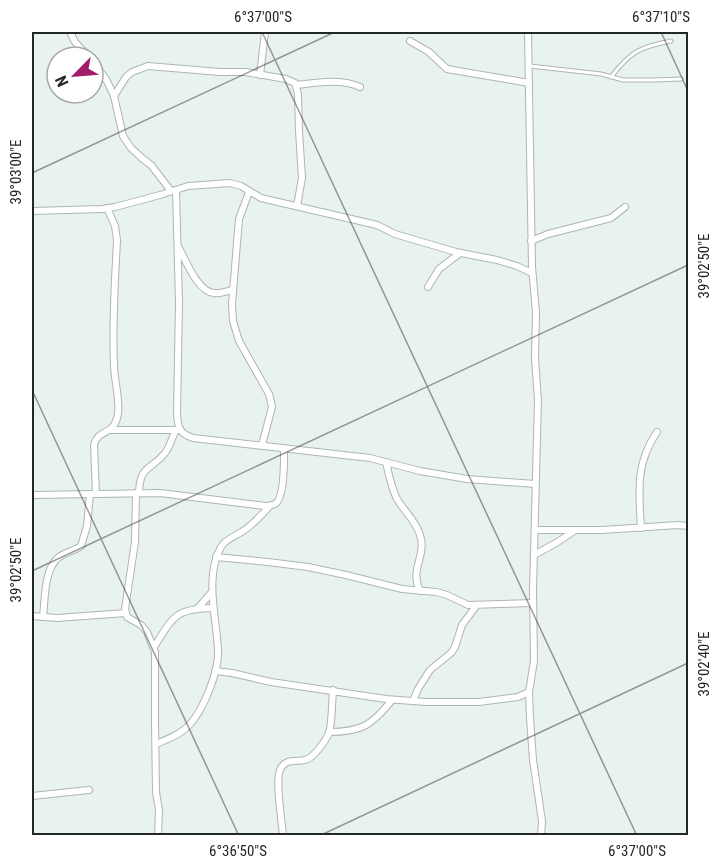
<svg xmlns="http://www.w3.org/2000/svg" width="720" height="867" viewBox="0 0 720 867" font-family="'Roboto Condensed',sans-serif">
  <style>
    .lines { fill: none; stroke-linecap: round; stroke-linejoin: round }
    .lane-casing { stroke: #adb6b2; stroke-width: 5 }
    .street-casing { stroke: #adb6b2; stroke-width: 8 }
    .lane { stroke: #fff; stroke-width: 3 }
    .street { stroke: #fff; stroke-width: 6 }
    .ticks { fill: none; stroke: #232725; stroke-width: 1.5; stroke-opacity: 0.45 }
    .neatline { fill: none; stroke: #232725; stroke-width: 2 }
    .ticks-label { font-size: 15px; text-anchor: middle; fill: #232725 }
  </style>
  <rect width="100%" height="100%" fill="#e9f3ee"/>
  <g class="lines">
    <defs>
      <g id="lane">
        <path d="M530,66L601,74L623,80H654L681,79"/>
        <path d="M611,77C631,51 640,47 671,41"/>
      </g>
      <g id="street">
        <path d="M70,32L75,42L89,57"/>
        <path d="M528,32L532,267L536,312L535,359L538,400L533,590L534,661L529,692L530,718L533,760L542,821L541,836"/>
        <path d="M410,41L429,52L447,69L529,83"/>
        <path d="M93,61L107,81L114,96L123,136L131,148L143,159L151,165L171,191"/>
        <path d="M260,75L265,32"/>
        <path d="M296,85C317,83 340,78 360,87"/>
        <path d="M114,96L126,77L132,72L148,66L220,72H245L286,79L295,83L298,94L299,131L302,178L297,206"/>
        <path d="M176,190L179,302L177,414C178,428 179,433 193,438L370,458L420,471L467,479L535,484"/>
        <path d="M249,192L239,219L232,304L233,321L239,341L269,394L272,407L262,445"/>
        <path d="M32,211L102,209L115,207L160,195L188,186L230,183L241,186L261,198L377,225L395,234L456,252L497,260L517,266L532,273"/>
        <path d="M531,241L548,234L611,218L625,207"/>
        <path d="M179,248C186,261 198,292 214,293C220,294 227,291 233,290"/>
        <path d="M428,287L439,269L460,253"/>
        <path d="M110,430H178"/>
        <path d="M386,462C389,475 391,487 397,499C404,511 416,521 420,535C427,556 409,569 420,591"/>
        <path d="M136,493L135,542L125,609L127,617L141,625L147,632L155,652V723L156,792L159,810L158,836"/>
        <path d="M139,493C140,464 151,471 165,453C170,447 172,437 176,430"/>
        <path d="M96,494L94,445C98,428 114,437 118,414C120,398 114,380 114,364C112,323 115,281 117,240L115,226L107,208"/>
        <path d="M32,495L160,493L265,506C266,506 274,505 275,504C285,498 284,459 284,448"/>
        <path d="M641,528C639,492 635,464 657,432"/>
        <path d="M535,530H602L678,525L688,526"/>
        <path d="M534,555L556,543L574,531"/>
        <path d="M216,557L268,562L308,567L346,575L402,589L436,592L447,595L468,605L533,603"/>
        <path d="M198,608L212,592"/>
        <path d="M32,616L57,618L126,613"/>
        <path d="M43,617C45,600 44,568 59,557C66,552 74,551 81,546L87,526L90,494"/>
        <path d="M154,647C174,616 174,609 213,608"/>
        <path d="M215,671L232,673L271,682L386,699L426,702H479L518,697L529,692"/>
        <path d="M413,701L418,689L430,670L451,653L455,647L462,625L477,605"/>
        <path d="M329,732C362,732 372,725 392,700"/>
        <path d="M156,744C168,739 182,734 191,723C204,708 219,671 218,651C217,619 204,577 221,547C225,539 236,536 243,531C253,525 261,515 270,506"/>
        <path d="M32,796L89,790"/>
        <path d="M283,836C282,820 275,783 280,770C285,758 295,762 305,760C313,759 326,740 329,733C332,724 332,701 333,690"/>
      </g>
    </defs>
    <use href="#lane" class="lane-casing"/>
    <use href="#street" class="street-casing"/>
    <use href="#lane" class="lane"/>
    <use href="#street" class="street"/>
  </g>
  <path class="ticks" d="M262,32L637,836M661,32L688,91M32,173L335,32M32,390L239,836M32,571L688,265M319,836L688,663"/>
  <rect width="720" height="867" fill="none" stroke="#ffffff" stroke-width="66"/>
  <g transform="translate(75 75) rotate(245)"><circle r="28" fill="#ffffff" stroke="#a7a9a8" stroke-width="1.5"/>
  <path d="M0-4.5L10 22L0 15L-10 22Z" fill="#a21e6c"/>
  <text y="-9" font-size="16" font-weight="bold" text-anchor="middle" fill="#232725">N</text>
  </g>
  <rect x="33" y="33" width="654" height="801" class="neatline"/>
  <g class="ticks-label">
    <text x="263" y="22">6°37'00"S</text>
    <text x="661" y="22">6°37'10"S</text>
    <text transform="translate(16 172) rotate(-90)" y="5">39°03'00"E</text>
    <text transform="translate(704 266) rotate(-90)" y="5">39°02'50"E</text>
    <text transform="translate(16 570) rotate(-90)" y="5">39°02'50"E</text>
    <text transform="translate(704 664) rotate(-90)" y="5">39°02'40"E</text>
    <text x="238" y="856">6°36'50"S</text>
    <text x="637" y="856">6°37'00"S</text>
  </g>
</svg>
